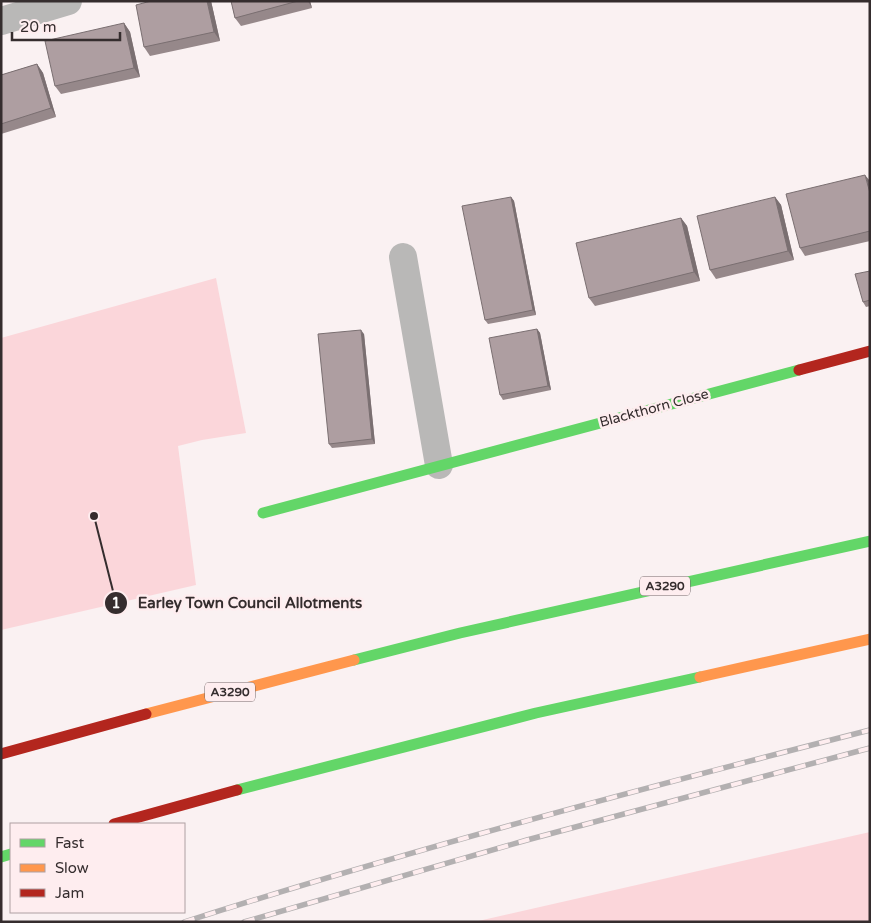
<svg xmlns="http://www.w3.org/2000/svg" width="871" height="923" viewBox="0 0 871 923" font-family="'Varela Round',sans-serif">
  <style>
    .green { fill: #fbd6da }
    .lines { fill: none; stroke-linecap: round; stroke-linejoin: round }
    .street { stroke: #b9b8b7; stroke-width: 28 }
    .fast { stroke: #63d668; stroke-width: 11 }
    .slow { stroke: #ff974d; stroke-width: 11 }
    .jam { stroke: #b3261e; stroke-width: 11 }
    .rail-casing { stroke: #b3b0b1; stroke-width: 5.5 }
    .rail { stroke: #feedef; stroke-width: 4; stroke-dasharray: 11; stroke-linecap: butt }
    .wall { fill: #96888a }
    .shaded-wall { fill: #7a6f71 }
    .building { fill: #ae9ea1; stroke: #7a6f71 }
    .labels { text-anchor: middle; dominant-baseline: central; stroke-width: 5; stroke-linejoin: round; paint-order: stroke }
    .shield { fill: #feedef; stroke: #716768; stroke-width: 1 }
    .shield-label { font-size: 12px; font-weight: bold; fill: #352d2e }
    .street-label { font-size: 14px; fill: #352d2e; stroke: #feedef }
    .leader { fill: none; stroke: #352d2e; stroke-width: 2 }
    .callout-dot { fill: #352d2e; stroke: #feedef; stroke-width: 2 }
    .mark-label { font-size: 15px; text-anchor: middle; font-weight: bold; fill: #fff }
    .callout-label { font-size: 15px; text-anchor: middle; font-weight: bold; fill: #352d2e; stroke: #feedef; stroke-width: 5; stroke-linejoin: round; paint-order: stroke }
  </style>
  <rect width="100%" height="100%" fill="#faf1f2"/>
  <g class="green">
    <path d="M216,278L246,433L202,440L178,446L196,585L1,630V338Z"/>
    <path d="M870,832V922H474Z"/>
  </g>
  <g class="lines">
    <g class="street">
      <path d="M1,21L68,1"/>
      <path d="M403,257L439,465"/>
    </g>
    <g class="fast">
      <path d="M263,513L799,370"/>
      <path d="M354,660L460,633L870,541"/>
      <path d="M237,790L536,713L700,677"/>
      <path d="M1,857L11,854"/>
    </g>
    <g class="slow">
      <path d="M700,677L870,639"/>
      <path d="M146,714L354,660"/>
    </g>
    <g class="jam">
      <path d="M799,370L870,351"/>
      <path d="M1,754L146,714"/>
      <path d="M114,824L237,790"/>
    </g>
    <defs>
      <g id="rail">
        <path d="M184,922C410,850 640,789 870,730"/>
        <path d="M244,922L527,840L870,748"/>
      </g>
    </defs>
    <use href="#rail" class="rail-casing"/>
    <use href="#rail" class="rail"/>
  </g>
  <g class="wall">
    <path d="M151,1H211L220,41L150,56L144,47Z"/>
    <path d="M231,1H310L312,8L241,26L235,18Z"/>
    <path d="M124,23L130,32L140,77L61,94L55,86Z"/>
    <path d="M37,64L43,73L56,117L1,134V75Z"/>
    <path d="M870,181V241L805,256L800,248Z"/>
    <path d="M511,197L514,201L536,315L488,324L485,320Z"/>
    <path d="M775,197L781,205L794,260L716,279L710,270Z"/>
    <path d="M681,218L687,226L700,281L595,306L589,298Z"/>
    <path d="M870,271V306L866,307L863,302Z"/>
    <path d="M537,329L540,333L551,390L503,400L500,395Z"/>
    <path d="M364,334L375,444L332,448L329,444Z"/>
  </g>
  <g class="shaded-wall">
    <path d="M207,1H211L220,41L214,32Z"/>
    <path d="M308,1H310L312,8Z"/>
    <path d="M124,23L130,32L140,77L134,68Z"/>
    <path d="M37,64L43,73L56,117L51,108Z"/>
    <path d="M865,175L870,181V193Z"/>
    <path d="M511,197L514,201L536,315L533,310Z"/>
    <path d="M775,197L781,205L794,260L788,251Z"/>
    <path d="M681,218L687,226L700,281L694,272Z"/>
    <path d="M537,329L540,333L551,390L548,386Z"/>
    <path d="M361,330L364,334L375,444L372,439Z"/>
  </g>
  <g class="building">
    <path d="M151,1H207L214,32L144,47L136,5Z"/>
    <path d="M231,1H298L235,18Z"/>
    <path d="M124,23L134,68L55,86L45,41Z"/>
    <path d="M37,64L51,108L1,124V75Z"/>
    <path d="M865,175L870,193V231L800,248L786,194Z"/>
    <path d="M511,197L533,310L485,320L462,206Z"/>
    <path d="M775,197L788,251L710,270L697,216Z"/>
    <path d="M681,218L694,272L589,298L576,243Z"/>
    <path d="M870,271V300L863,302L855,274Z"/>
    <path d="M537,329L548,386L500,395L489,338Z"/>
    <path d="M361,330L372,439L329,444L318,334Z"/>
  </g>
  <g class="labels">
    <g class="shield">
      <rect x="640" y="576.5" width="50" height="19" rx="4"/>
      <rect x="205" y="682.5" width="50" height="19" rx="4"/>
    </g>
    <g class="shield-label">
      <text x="665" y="586">A3290</text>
      <text x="230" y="692">A3290</text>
    </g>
    <g class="street-label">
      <text transform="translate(654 408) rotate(-15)">Blackthorn Close</text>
    </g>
  </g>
  <path class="leader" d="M94 516L116 603"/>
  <g class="callout-dot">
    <circle cx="94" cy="516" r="5"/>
    <circle cx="116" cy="603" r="12"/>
  </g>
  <g class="mark-label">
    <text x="116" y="608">1</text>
  </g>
  <g class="callout-label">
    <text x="250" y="608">Earley Town Council Allotments</text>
  </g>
  <rect width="871" height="923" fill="none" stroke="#352d2e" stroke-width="5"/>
  <rect x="10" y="823" width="175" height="90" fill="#feedef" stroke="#aea0a2"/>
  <rect x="20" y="839" width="25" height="8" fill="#63d668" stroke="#aea0a2"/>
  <text x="55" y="848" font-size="15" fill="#352d2e">Fast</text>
  <rect x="20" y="864" width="25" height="8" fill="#ff974d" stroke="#aea0a2"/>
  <text x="55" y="873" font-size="15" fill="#352d2e">Slow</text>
  <rect x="20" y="889" width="25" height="8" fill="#b3261e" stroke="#aea0a2"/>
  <text x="55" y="898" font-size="15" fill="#352d2e">Jam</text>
  <path d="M12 32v8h108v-8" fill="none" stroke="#352d2e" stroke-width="2.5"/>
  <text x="20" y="32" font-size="15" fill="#352d2e" stroke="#feedef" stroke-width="4" paint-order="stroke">20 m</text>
</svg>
